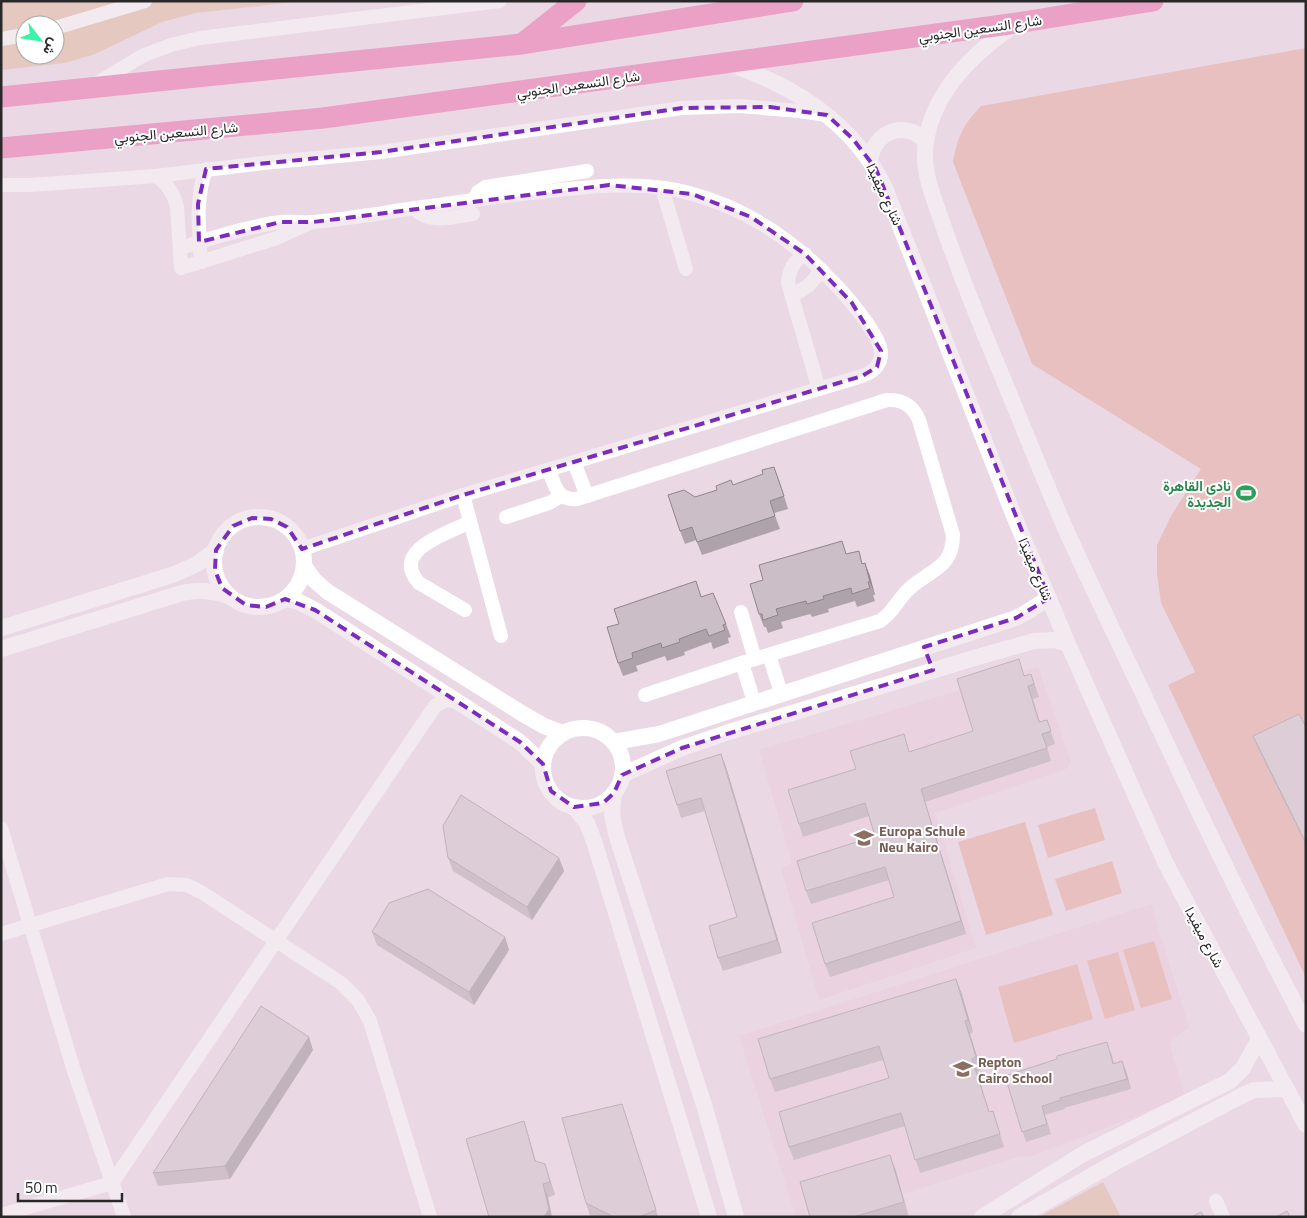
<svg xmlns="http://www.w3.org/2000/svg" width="1307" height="1218" viewBox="0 0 1307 1218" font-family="'Titillium Web',Vazirmatn,sans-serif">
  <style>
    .education { fill: #ebc9dc }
    .green { fill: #dfb597; fill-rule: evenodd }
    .pitch { fill: #e7a292 }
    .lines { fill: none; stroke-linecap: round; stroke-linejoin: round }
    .minor { stroke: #fff; stroke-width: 14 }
    .tertiary { stroke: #fff; stroke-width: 16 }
    .primary { stroke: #eb5da0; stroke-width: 21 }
    .wall { fill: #afa3ab }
    .shaded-wall { fill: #8f858b }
    .building { fill: #ccbec7; stroke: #8f858b }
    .marked { fill: none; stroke: #7b2cbf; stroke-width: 4; stroke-dasharray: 10 6; stroke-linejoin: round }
    .labels { text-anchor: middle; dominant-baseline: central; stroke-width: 4; stroke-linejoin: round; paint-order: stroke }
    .street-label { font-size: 14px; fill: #282828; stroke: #fff }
    .leisure-label { font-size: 14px; font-weight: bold; fill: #27864d; stroke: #fff; text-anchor: end }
    .education-label { font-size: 14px; font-weight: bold; fill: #785e54; stroke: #fff; text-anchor: start }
  </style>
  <rect width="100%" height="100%" fill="#ead9e4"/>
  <g class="education">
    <path d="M1038,667L1071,762L1066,769L935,813L976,948L819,1000L781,869L792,863L759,750Z"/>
    <path d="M1151,904L1189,1027L1169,1043L1185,1096L1064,1144L1029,1157L1021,1156L903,1194L910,1217H796L739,1036Z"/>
  </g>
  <g class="green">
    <path d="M1,1H303L196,13L162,22L95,54L65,63L1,70ZM25,25H55V55H25Z"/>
    <path d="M1103,1182L1121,1217H1039Z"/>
  </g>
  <g class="pitch">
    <path d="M1306,48V978L1168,685L1195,672L1161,603L1157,574V545L1171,516L1201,469L1032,364L953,162C958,136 963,125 981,106Z"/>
    <path d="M1095,808L1105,840L1048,858L1038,825Z"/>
    <path d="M1025,822L1053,915L986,935L958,842Z"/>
    <path d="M1112,861L1122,893L1066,911L1055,879Z"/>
    <path d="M1154,941L1172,999L1141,1008L1123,950Z"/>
    <path d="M1118,952L1135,1010L1105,1019L1087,961Z"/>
    <path d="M1077,964L1093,1019L1014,1043L998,987Z"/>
  </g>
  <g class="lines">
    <g class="minor">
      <path d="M55,28L145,1"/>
      <path d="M1,39L25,35"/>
      <path d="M94,85L142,56L171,45L200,38L500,1"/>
      <path d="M156,176C168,184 174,194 177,207L181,268L277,238L312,222"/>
      <path d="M1,185H30L156,176L263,163L381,152L682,108L740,106L799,111L827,115"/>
      <path d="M662,188L686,269"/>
      <path d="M474,200L478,192L486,187L587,171"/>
      <path d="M414,208C429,225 453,217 473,214"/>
      <path d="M180,248C210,239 242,228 274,223C287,220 300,223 314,222C350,219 387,212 422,207C465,201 508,195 551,191C593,186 634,182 676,190C737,203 789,236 831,280C844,293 881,335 881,353C881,365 873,372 862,376L463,495L302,549"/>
      <path d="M805,254C794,261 789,269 788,283L819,389"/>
      <path d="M201,262C199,230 195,200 206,169"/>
      <path d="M792,296L809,285L822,270"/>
      <path d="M574,462L587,496"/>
      <path d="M549,470C554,485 558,501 577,499L887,400C903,399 913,406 919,420L953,535C953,569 929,570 909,589C898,599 893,613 880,621L742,663L645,695"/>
      <path d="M463,495L501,636"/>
      <path d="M506,517L549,503L561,496"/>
      <path d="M465,610L419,583C389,550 449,533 470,522"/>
      <path d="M741,612L755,659"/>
      <path d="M769,655L781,693"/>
      <path d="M742,663L754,702"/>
      <path d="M1,828L74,1071L124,1217"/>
      <path d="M1,934L168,884L187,885L201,892L341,983L358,1000L370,1021L430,1217"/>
      <path d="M1216,1201L1223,1217"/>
      <path d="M1,1215L112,1183L435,706L446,700L458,702"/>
    </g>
    <g class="tertiary">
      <path d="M1016,24C973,53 928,96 925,152C924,179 936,203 944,228C960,274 978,319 997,364C1020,419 1042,475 1066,530C1090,583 1115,635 1140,687C1193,801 1247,914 1306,1025"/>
      <path d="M728,64C794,85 855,124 885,188L1014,516L1068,644L1166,864L1306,1125"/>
      <path d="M870,160C875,131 904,120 926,141"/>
      <circle cx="259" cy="562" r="45"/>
      <path d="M304,566L314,580L328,592L523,714L544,726L563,733"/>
      <path d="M285,599L297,601L315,610L520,742L543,764"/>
      <path d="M1,628L175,574L197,564L216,550"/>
      <path d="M1,649L182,593C199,589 213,591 229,596"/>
      <circle cx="583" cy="768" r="40"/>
      <path d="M614,742L659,734L1016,618L1027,612L1049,598"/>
      <path d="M622,775L682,748L729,732L981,656L1034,641L1055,640L1068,644"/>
      <path d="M614,793L612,814L616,834L704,1105L736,1217"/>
      <path d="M574,807L587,823L594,841L709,1217"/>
      <path d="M982,1217L1083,1154L1230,1081L1243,1068L1259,1039"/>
      <path d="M1019,1217L1114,1163L1243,1095L1254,1090L1285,1089"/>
    </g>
    <g class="primary">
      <path d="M523,43L576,1"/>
      <path d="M1,97L522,44L793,1"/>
      <path d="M1,148L323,118L1017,23L1153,1"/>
    </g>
  </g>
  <g class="wall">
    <path d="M779,480L788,509L774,513L780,529L702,555L696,540L685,544L680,531L695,497Z"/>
    <path d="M847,554L863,564L865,563L875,595H873L875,601L857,607L855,601L828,609L829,612L812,617L810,614L781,622L783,628L768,633L766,627H764L759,614Z"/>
    <path d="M702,596L726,624L731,637L728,638L729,643L713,649L711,642L684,652L685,655L667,661L665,656L636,666L638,671L623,676L618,663Z"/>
    <path d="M1031,674L1039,697L1033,699L1040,722L1047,720L1055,744L1047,747L1051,761L925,802L966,934L830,977L825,964L894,897L889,880L811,904L806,891L875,836L869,816L803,837L799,824L910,752L973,731L1025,676Z"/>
    <path d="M1306,727V846L1258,749L1253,736Z"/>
    <path d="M721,754L726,767L782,953L723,971L718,958L737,917L705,811L681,818L677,805Z"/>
    <path d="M448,858H559L564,871L532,920L453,871Z"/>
    <path d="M372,932L505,937L509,950L474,1005L377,945Z"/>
    <path d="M956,979L961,992L973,1032L970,1034L981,1070L977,1072L989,1112L993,1111L1004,1147L920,1173L905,1126L794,1160L789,1147L889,1078L883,1060L775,1092L770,1079Z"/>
    <path d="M313,1050L230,1179L158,1186L153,1173Z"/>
    <path d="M1111,1052L1114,1063L1122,1061L1131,1089L1064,1108L1065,1109L1045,1115L1051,1134L1026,1142L1005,1076Z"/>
    <path d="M622,1104L626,1117L658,1217H591L590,1216L586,1203Z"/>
    <path d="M528,1134L536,1162L545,1164L555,1195L489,1217Z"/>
    <path d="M895,1168L908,1215L902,1217H810Z"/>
  </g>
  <g class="shaded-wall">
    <path d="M865,563L870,576L875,595L870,582Z"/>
    <path d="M721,754L726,767L782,953L777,940Z"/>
    <path d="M921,789L925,802L966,934L961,921Z"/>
    <path d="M559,858L564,871L532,920L527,907Z"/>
    <path d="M505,937L509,950L474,1005L469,992Z"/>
    <path d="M956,979L961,992L973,1032L968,1020Z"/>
    <path d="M965,1021L970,1034L981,1070L976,1057Z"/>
    <path d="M309,1037L313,1050L230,1179L225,1166Z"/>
    <path d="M972,1059L977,1072L993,1125L989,1112Z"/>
    <path d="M1122,1061L1126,1071L1131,1089L1127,1079Z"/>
    <path d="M622,1104L626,1117L658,1217L656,1210Z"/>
    <path d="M524,1121L528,1134L539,1174L535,1161Z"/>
    <path d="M890,1155L895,1168L908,1215L904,1202Z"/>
    <path d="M545,1164L549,1177L555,1195L550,1182Z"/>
    <path d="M543,1184L548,1197L552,1217H544Z"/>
  </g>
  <g class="building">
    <path d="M774,467L784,496L770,501L775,516L697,542L692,527L680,531L668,495L684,490L695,497L717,490L716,486L731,480L733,485L763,474L762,470Z"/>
    <path d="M842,541L846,554L859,551L862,564L865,563L870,582H868L870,588L852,594L851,588L823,596L824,599L807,604L806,601L776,609L778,615L763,620L762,614H759L750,584L763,580L759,565Z"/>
    <path d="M696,581L701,597L713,593L726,624L723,625L725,630L709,636L706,629L679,639L680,642L662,648L661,643L632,653L633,658L618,663L607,627L619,624L614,609Z"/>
    <path d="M1019,659L1024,676L1031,674L1034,684L1028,686L1039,722L1047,720L1051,731L1042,734L1047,748L921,789L961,921L825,964L812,923L894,897L885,867L806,891L797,861L875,836L865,803L799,824L788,790L856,769L850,751L904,734L909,752L973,731L957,679Z"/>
    <path d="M1299,714L1306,727V843L1253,736Z"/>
    <path d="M721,754L777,940L718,958L709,926L737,917L701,798L677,805L666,771Z"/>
    <path d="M461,795L559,858L527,907L448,858L443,826Z"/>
    <path d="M428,889L505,937L469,992L372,932L389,903Z"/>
    <path d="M956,979L968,1020L965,1021L976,1057L972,1059L989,1112L993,1111L1000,1134L915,1160L901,1113L789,1147L779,1112L889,1078L879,1046L770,1079L758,1039Z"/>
    <path d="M261,1006L309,1037L225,1166L153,1173Z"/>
    <path d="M1107,1042L1113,1064L1122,1061L1127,1079L1060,1098L1061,1100L1042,1106L1047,1124L1022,1132L1005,1076L1057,1059V1056Z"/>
    <path d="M622,1104L656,1210L639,1217H614L586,1203L562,1118Z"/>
    <path d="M524,1121L535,1161L545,1164L550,1182L543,1184L549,1209L544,1217H489L466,1139Z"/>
    <path d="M890,1155L904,1202L853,1217H810L800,1182Z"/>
    <path d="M1287,1211L1290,1217H1276Z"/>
    <path d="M1201,1212L1204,1217H1191Z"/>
  </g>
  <path d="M0 0H1307V1218H0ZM770,107L827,115L853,139L876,169L1049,598L1016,618L924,647L933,670L682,748L622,775L614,793L603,803L574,807L551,791L543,764L520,742L315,610L285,599L266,607L246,605L222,588L215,570L216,550L233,526L252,518L271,519L287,527L302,549L463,495L862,376L877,367L881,351L852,303L805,254L751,217L692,194L609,185L313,222H281L199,242L198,204L206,169L381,152L682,108Z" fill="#ead9e4" fill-opacity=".55" fill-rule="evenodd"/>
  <path class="marked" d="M770,107L827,115L853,139L876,169L1049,598L1016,618L924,647L933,670L682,748L622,775L614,793L603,803L574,807L551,791L543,764L520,742L315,610L285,599L266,607L246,605L222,588L215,570L216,550L233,526L252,518L271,519L287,527L302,549L463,495L862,376L877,367L881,351L852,303L805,254L751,217L692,194L609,185L313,222H281L199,242L198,204L206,169L381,152L682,108Z"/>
  <defs>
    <symbol id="stadium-bare" viewBox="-9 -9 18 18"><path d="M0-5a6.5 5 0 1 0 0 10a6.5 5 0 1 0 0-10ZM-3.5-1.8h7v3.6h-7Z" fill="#2e9e5b" stroke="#fff" stroke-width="2.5" paint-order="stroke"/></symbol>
    <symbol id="school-bare" viewBox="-9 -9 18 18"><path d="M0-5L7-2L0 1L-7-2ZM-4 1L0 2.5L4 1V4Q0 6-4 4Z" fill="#8d6e63" stroke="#fff" stroke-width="2.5" paint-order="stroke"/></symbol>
  </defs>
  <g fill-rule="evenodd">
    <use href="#stadium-bare" x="1232" y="479" width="28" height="28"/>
    <use href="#school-bare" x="850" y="824" width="28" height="28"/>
    <use href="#school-bare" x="949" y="1055" width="28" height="28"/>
  </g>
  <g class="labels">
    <g class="street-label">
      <text transform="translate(980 28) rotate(-8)">شارع التسعين الجنوبي</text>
      <text transform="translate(578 84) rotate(-8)">شارع التسعين الجنوبي</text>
      <text transform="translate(176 132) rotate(-5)">شارع التسعين الجنوبي</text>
      <text transform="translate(885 194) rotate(65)">شارع ميفيدا</text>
      <text transform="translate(1036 569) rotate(67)">شارع ميفيدا</text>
      <text transform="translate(1205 937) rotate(62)">شارع ميفيدا</text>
    </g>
    <g class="leisure-label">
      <text x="1231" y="485">نادى القاهرة<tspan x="1231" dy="16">الجديدة</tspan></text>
    </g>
    <g class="education-label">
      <text x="879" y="830">Europa Schule<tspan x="879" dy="16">Neu Kairo</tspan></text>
      <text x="978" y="1061">Repton<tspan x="978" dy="16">Cairo School</tspan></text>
    </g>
  </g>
  <rect width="1307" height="1218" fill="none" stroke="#282828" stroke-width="5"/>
  <g transform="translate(40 40) rotate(121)"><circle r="24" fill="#ffffff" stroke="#a9a9a9"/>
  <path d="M0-4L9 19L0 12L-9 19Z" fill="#3df3a5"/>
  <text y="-8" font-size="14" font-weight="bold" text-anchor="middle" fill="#282828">ش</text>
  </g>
  <path d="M18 1193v8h104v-8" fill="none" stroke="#282828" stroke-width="2.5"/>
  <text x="25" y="1193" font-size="15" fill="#282828" stroke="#ffffff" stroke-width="4" paint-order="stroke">50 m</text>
</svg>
